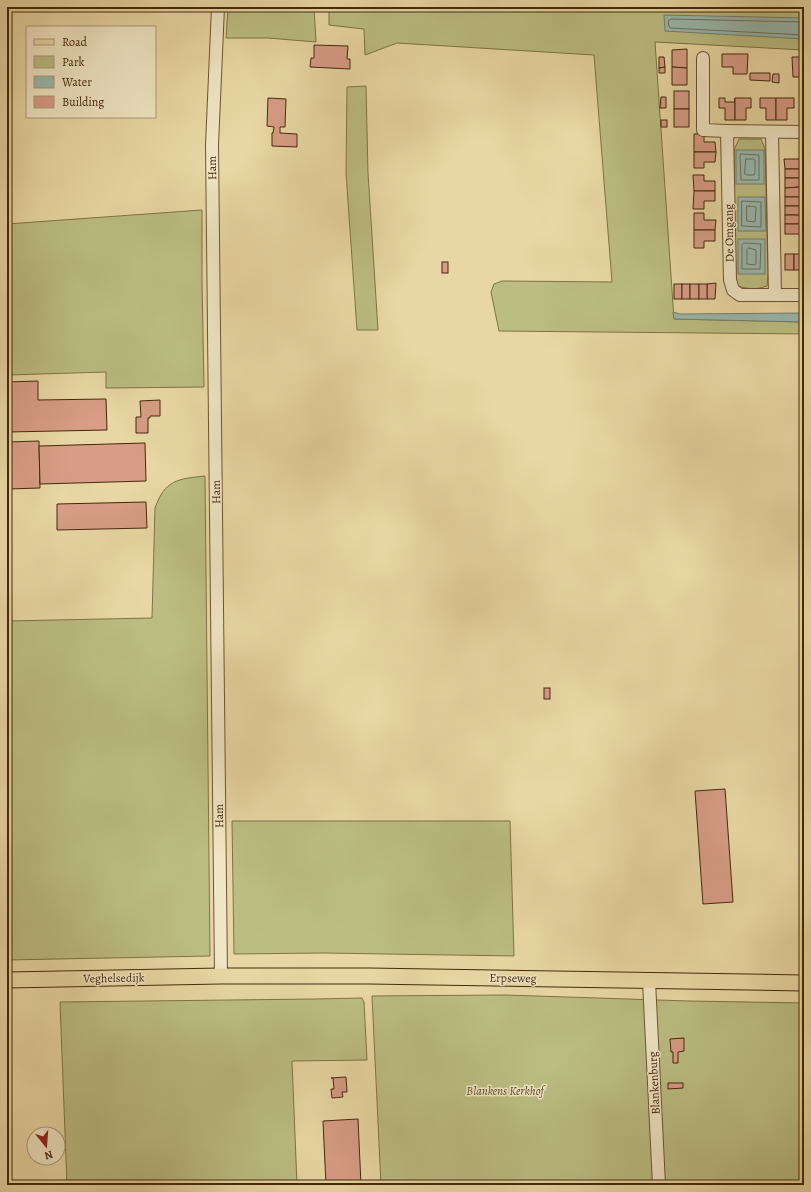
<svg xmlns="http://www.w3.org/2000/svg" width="811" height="1192" viewBox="0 0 811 1192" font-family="Alegreya,serif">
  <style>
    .green { fill: #bbbd82; stroke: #807246 }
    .water { fill: #99b8ae; stroke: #777e6c }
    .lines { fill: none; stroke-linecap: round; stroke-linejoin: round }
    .shore { stroke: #6f705c; stroke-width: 1 }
    .building { fill: #d79d86; stroke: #45280a }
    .minor-casing { stroke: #6e5430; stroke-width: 14 }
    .major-casing { stroke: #45280a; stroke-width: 17 }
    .minor { stroke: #f0e5c4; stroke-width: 12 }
    .major { stroke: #e8d7a4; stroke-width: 15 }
    .labels { text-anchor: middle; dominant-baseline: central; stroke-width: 3; stroke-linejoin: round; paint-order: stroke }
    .street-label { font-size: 12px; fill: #45280a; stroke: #f0e5c4 }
    .park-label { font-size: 12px; font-style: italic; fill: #5d4622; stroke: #f0e5c4 }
  </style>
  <rect width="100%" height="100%" fill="#e8d7a4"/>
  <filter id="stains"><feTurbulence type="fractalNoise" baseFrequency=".005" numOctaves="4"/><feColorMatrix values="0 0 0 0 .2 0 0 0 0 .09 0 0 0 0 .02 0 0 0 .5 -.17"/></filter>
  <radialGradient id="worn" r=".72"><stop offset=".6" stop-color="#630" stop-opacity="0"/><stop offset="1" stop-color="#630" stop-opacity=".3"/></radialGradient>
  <g class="green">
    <path d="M228,7H314L316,42L268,38H226Z"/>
    <path d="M329,7H804V50L655,42L674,319L804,322V334L499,331L491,292L494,284L502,281L612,282L594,55L397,43L365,55L364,29L329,25Z"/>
    <path d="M366,86L368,173L378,330H357L346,173L347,87Z"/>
    <path d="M739,139H761L765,149L768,274L767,286C756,290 748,289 737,286L735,275L734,150Z"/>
    <path d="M202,210V281L204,387L106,388V372L7,375V224Z"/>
    <path d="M205,476L210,956L7,960V621L152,618L155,508C165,480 177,479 205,476Z"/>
    <path d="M232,821H510L514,956L323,953L234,954Z"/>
    <path d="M505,995L689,1001L804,1003V1185H381L372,996Z"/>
    <path d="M362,998L364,1002L367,1060L292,1061L297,1185H67L60,1002L315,999Z"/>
  </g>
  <g class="water">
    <path d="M664,15L804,18V39L665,31Z"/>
    <rect x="736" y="150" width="28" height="34"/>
    <path d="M738,197H765L766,231H738Z"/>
    <rect x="738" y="239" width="27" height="35"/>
    <path d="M673,312L680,314L804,313V322L674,319Z"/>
  </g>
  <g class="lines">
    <g class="shore">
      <path d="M804,22L671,19L668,21L669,26L670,28L804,35"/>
      <path d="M741,154L759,155V180H741L740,156Z"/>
      <path d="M746,159H753L755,160V173L754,175H747L745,174Z"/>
      <path d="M742,201L761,202V227L742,226Z"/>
      <path d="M747,206L756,207L755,222L747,221Z"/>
      <path d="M744,243L761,244L760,269H742V245Z"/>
      <path d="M749,248L756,250V263L755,265L747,264V250Z"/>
    </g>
  </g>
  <g class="building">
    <path d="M314,45L348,46L347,59H350V69L310,67L311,58H314Z"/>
    <path d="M687,49V68L672,67V50Z"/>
    <path d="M722,54H748L747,74H733V67H722Z"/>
    <path d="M659,57H664L665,67L659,68Z"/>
    <path d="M792,57H804V77H793Z"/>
    <path d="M665,67V73H659V68Z"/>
    <path d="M672,67L687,68V85H672Z"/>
    <path d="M750,73H770V81L750,80Z"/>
    <path d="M773,74H779V83L772,82Z"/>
    <rect x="674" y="91" width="15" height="18"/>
    <path d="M661,97H666V108H660Z"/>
    <path d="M268,98L286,99L285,127H280V133L297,134V147L272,146V133H273L274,127L267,126Z"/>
    <path d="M719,98H725V102H735V98V120H725V108H719Z"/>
    <path d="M735,98H751V108H746V120H735Z"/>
    <path d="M760,98H776V120H766V108H760Z"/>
    <path d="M776,98H794V108H787V120H776Z"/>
    <rect x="674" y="109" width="15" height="18"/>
    <rect x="661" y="120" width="6" height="7"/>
    <path d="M694,134H704V142H715L716,152H694Z"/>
    <path d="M694,152H716L715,162H704V168H694Z"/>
    <path d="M784,159H801V169H785Z"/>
    <path d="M785,169H801L800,178H785Z"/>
    <path d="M693,175H704V181H715V191H694Z"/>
    <path d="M785,178H800V187L785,188Z"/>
    <path d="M800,187V197H785V188Z"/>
    <path d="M694,191H715V201H704V209H693Z"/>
    <rect x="785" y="197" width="15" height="9"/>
    <rect x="785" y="206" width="15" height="9"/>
    <path d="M694,213H704V220H716L715,230H694Z"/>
    <rect x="785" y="215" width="15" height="9"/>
    <rect x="785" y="224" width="15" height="10"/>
    <path d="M694,230H715V241H704V248H694Z"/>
    <rect x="785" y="254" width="9" height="16"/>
    <rect x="794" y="254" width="10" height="16"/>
    <rect x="442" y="262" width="6" height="11"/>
    <path d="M716,283L715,299H707V284Z"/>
    <rect x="674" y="284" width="8" height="15"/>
    <rect x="682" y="284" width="8" height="15"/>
    <rect x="690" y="284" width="9" height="15"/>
    <rect x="699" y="284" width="8" height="15"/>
    <path d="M38,381V400L106,399L107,430L7,432V382Z"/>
    <path d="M160,400V416H150V418H148V433H136V417H141L140,401Z"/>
    <path d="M39,441L40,488L8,489L7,501V442Z"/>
    <path d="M145,443L146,481L40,484L39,446Z"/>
    <path d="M146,502L147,528L57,530V504Z"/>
    <rect x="544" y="688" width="6" height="11"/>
    <path d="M725,789L733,902L703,904L695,791Z"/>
    <path d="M684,1038V1051L678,1052V1063H673V1052H671L670,1039Z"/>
    <path d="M346,1077L347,1092H342L343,1097L332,1098L331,1089H334L333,1078H331Z"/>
    <path d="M668,1083H683V1088L668,1089Z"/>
    <path d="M358,1119L361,1185H326L323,1121Z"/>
  </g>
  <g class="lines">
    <defs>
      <g id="minor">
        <path d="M218,7L212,145L221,976"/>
        <path d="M703,58V130L727,131"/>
        <path d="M772,132L775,295"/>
        <path d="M804,132L727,131L730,280L733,290L740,295H804"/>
        <path d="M649,981L659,1185"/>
      </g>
      <path id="major" d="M7,980L221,976H369L804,983"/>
    </defs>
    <use href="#minor" class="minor-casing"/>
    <use href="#major" class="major-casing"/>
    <use href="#minor" class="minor"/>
    <use href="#major" class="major"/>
  </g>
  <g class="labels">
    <g class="street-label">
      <text transform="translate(212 168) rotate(-91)">Ham</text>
      <text transform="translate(729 233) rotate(-91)">De Omgang</text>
      <text transform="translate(216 492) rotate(-91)">Ham</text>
      <text transform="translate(219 816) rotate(-91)">Ham</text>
      <text transform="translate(114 978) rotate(-1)">Veghelsedijk</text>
      <text transform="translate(513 978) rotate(1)">Erpseweg</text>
      <text transform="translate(654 1083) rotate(-93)">Blankenburg</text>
    </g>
    <g class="park-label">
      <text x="505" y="1091">Blankens Kerkhof</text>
    </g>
  </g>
  <rect width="811" height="1192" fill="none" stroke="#e8d7a4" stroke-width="24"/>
  <rect x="8" y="8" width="795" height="1176" fill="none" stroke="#45280a" stroke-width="2"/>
  <rect x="12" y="12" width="787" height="1168" fill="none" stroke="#45280a"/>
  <rect x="26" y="26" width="130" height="92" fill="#f0e5c4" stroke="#ac997a"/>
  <rect x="34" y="39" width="20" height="6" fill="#e8d7a4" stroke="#ac997a"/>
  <text x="62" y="46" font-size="12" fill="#45280a">Road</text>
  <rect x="34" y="56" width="20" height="12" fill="#bbbd82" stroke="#ac997a"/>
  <text x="62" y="66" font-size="12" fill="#45280a">Park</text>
  <rect x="34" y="76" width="20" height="12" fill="#99b8ae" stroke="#ac997a"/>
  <text x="62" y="86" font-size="12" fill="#45280a">Water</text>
  <rect x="34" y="96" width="20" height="12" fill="#d79d86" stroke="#ac997a"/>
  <text x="62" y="106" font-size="12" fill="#45280a">Building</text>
  <g transform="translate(46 1146) rotate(163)"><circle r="19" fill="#f0e5c4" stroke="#ac997a"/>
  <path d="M0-3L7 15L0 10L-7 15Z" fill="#8f2418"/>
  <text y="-6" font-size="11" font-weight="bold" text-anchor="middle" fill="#45280a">N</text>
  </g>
  <rect width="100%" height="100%" filter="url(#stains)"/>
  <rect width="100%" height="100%" fill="url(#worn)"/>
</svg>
